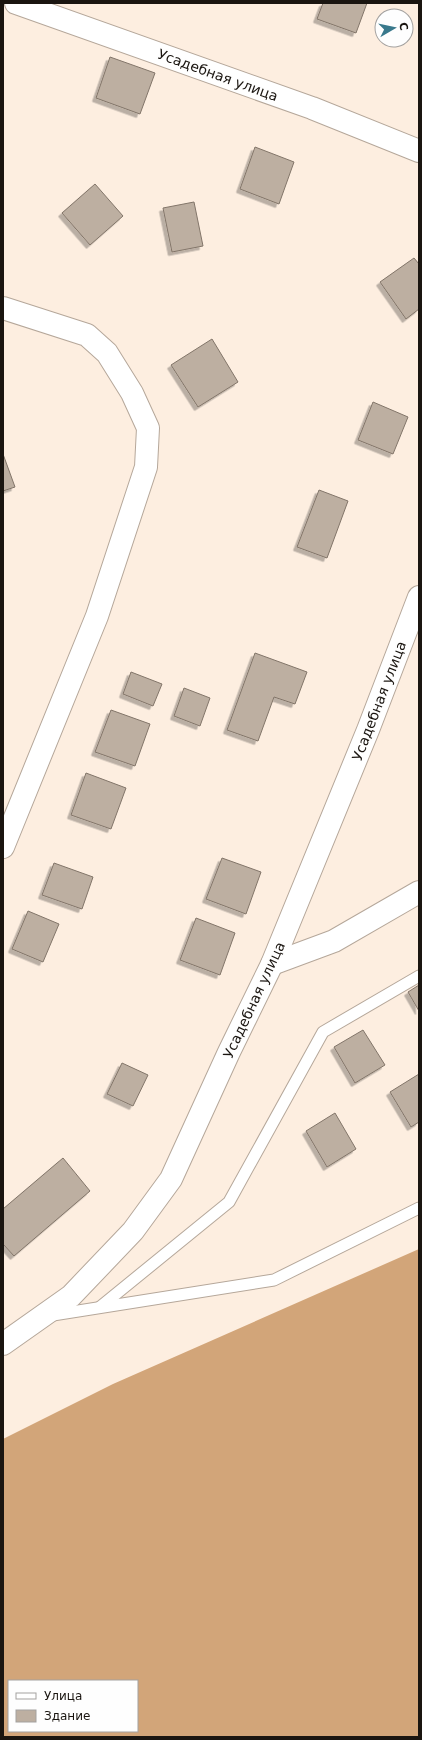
<svg xmlns="http://www.w3.org/2000/svg" width="422" height="1740" viewBox="0 0 422 1740" font-family="'DejaVu Sans',sans-serif">
  <style>
    .forest { fill: #d2a579; fill-rule: evenodd }
    .building { fill: #bdafa1; stroke: #827569; filter: url(#shadow) }
    .lines { fill: none; stroke-linecap: round; stroke-linejoin: round }
    .lane-casing { stroke: #b5a79a; stroke-width: 13 }
    .street-casing { stroke: #b5a79a; stroke-width: 24 }
    .lane { stroke: #fff; stroke-width: 11 }
    .street { stroke: #fff; stroke-width: 22 }
    .labels { text-anchor: middle; dominant-baseline: central; stroke-width: 3.5; stroke-linejoin: round; paint-order: stroke }
    .street-label { font-size: 14px; fill: #1a1510; stroke: #fefefe }
  </style>
  <defs>
    <filter id="shadow"><feDropShadow dx="-3.5" dy="3.5" stdDeviation="0" flood-color="#0004"/></filter>
  </defs>
  <rect width="100%" height="100%" fill="#fdeee0"/>
  <path class="forest" d="M419,1249V1737H3V1439L113,1384ZM9,1681H137V1731H9Z"/>
  <g class="building">
    <path d="M323,3H367L356,33L317,19Z"/>
    <path d="M110,57L155,73L140,114L96,98Z"/>
    <path d="M255,147L294,162L279,204L240,189Z"/>
    <path d="M95,184L123,216L90,245L62,213Z"/>
    <path d="M194,202L203,246L172,252L163,208Z"/>
    <path d="M414,258L419,264V309L406,319L380,282Z"/>
    <path d="M212,339L238,382L198,407L171,365Z"/>
    <path d="M373,402L408,417L393,454L358,440Z"/>
    <path d="M3,454L15,487L3,491Z"/>
    <path d="M319,490L348,501L327,558L297,547Z"/>
    <path d="M255,653L307,672L295,704L274,697L258,741L227,730Z"/>
    <path d="M131,672L162,684L153,706L123,694Z"/>
    <path d="M184,688L210,698L200,726L174,716Z"/>
    <path d="M111,710L150,724L135,766L95,752Z"/>
    <path d="M86,773L126,788L111,829L71,815Z"/>
    <path d="M222,858L261,872L246,914L206,899Z"/>
    <path d="M54,863L93,877L82,909L42,895Z"/>
    <path d="M28,911L59,924L43,962L12,949Z"/>
    <path d="M196,918L235,933L220,975L180,960Z"/>
    <path d="M419,985V1011L408,992Z"/>
    <path d="M363,1030L385,1065L355,1083L334,1047Z"/>
    <path d="M122,1063L148,1075L133,1106L107,1094Z"/>
    <path d="M419,1074V1122L411,1127L390,1092Z"/>
    <path d="M335,1113L356,1149L327,1167L306,1131Z"/>
    <path d="M63,1158L90,1191L14,1256L3,1244V1209Z"/>
  </g>
  <g class="lines">
    <defs>
      <g id="lane">
        <path d="M100,1307L229,1202L323,1032L419,976"/>
        <path d="M53,1315L274,1280L419,1208"/>
      </g>
      <g id="street">
        <path d="M16,3L312,108L419,151"/>
        <path d="M3,308L87,335L107,353L132,393L148,428L146,467L97,616L3,847"/>
        <path d="M272,964L334,941L419,892"/>
        <path d="M3,1344L71,1296L133,1231L171,1179L229,1052L272,964L368,730L419,597"/>
      </g>
    </defs>
    <use href="#lane" class="lane-casing"/>
    <use href="#street" class="street-casing"/>
    <use href="#lane" class="lane"/>
    <use href="#street" class="street"/>
  </g>
  <g class="labels">
    <g class="street-label">
      <text transform="translate(218 75) rotate(20)">Усадебная улица</text>
      <text transform="translate(379 701) rotate(-69)">Усадебная улица</text>
      <text transform="translate(254 1000) rotate(-65)">Усадебная улица</text>
    </g>
  </g>
  <rect width="422" height="1740" fill="none" stroke="#1a1510" stroke-width="8"/>
  <rect x="8" y="1680" width="130" height="52" fill="#fefefe" stroke="#a3a19f"/>
  <rect x="16" y="1693" width="20" height="6" fill="#ffffff" stroke="#a3a19f"/>
  <text x="44" y="1700" font-size="12" fill="#1a1510">Улица</text>
  <rect x="16" y="1710" width="20" height="12" fill="#bdafa1" stroke="#a3a19f"/>
  <text x="44" y="1720" font-size="12" fill="#1a1510">Здание</text>
  <g transform="translate(394 28) rotate(81)"><circle r="19" fill="#fefefe" stroke="#a3a19f"/>
  <path d="M0-3L7 15L0 10L-7 15Z" fill="#39798c"/>
  <text y="-6" font-size="11" font-weight="bold" text-anchor="middle" fill="#1a1510">С</text>
  </g>
</svg>
